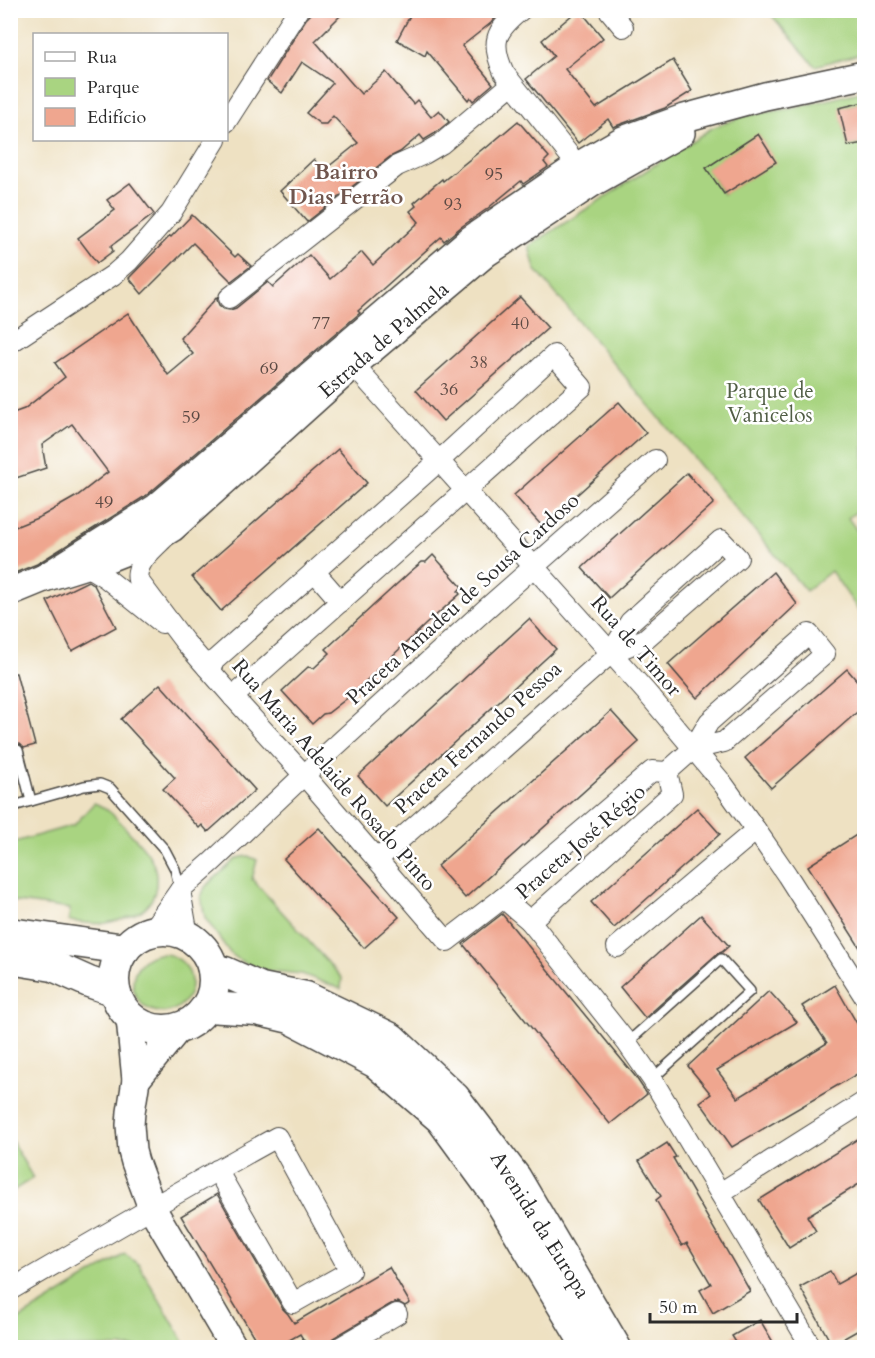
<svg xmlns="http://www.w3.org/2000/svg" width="875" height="1358" viewBox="0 0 875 1358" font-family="Cardo,serif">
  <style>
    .green { fill: #a9d481; stroke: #6a8056; stroke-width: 1.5; fill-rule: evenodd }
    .building { fill: #efa68f }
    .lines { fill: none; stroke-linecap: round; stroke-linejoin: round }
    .lane-casing { stroke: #484642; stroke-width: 12 }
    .street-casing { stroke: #484642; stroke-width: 22 }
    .secondary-casing { stroke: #484642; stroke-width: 30 }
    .primary-casing { stroke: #484642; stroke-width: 33 }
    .lane { stroke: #fff; stroke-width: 9 }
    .street { stroke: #fff; stroke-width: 20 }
    .secondary { stroke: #fff; stroke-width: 27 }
    .primary { stroke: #fff; stroke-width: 30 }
    .labels { text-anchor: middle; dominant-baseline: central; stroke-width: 5; stroke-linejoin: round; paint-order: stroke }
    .number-label { font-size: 18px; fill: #5c4a44 }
    .street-label { font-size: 21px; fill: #2b2b2b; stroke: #fff }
    .park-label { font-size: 21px; fill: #515e45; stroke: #fff }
    .neighbourhood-label { font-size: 22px; font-weight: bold; fill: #70564e; stroke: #fff }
  </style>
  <rect width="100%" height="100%" fill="#fff"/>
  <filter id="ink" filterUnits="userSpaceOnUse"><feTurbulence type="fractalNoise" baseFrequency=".0167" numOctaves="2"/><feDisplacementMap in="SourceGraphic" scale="12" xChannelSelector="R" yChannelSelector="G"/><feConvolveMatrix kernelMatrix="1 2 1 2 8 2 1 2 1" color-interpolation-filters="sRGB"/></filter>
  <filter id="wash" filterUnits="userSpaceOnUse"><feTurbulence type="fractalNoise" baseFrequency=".008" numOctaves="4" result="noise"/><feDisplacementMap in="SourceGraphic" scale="24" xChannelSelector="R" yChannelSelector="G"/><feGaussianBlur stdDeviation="1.35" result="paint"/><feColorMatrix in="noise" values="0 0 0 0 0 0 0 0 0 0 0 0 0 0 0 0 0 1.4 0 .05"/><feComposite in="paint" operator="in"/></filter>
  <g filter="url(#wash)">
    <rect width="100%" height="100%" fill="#eee1c2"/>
    <g class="green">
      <path d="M768,11H864V53L815,66Z"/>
      <path d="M864,91V102L840,108L848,146L864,143V506L848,518L861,536L864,533V559L860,563L864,570V618L831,571L806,591L708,476L535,269L529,246L712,128L744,116L794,108ZM758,135L775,162L723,194L707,168Z"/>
      <path d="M94,803C109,808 119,821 129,832C137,840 145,848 150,857C160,874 159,899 141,911C132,917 116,921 106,923C94,925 81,922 69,921L70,909L11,901V843L74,825Z"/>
      <path d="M248,856L257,860L252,879L342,978L341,989L302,974L262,970L241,961L230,953L205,918L201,897L205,887L237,858Z"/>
      <circle cx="162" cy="983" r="29"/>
      <path d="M11,1140L33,1178L11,1192H10Z"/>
      <path d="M125,1254L139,1265L187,1347H11V1324Z"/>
    </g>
    <g id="blocks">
      <g class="building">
        <path d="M315,10H346L315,41L361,94L386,72L413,104L417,100L431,117L439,110L449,122L434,134L424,140L420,135L400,152L390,157L307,222L280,191L314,159L323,171L358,143L333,116L326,124H320L306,113L333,83L302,62L282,93L267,81L306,19Z"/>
        <path d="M413,10H502L491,23L462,46L493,84L473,101L470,97L468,100L427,51L425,56L397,40Z"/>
        <path d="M578,10H580L603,38L565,69L596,108L673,60L692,91L665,108L613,127L608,119L578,143L526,79L554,56L542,40Z"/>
        <path d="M864,102V143L848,146L839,108Z"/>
        <path d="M518,121L549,157L544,162L548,167L523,184L521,181L487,209L461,227L444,241L441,237L358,311L360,313L147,495L37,564L10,575V529L42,516L77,496L108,472L72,424L42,445L46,468L10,480V414L24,409L65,377L55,363L128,313L168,375L193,354L180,338L218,296L217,300L219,305L224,309L230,310L236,308L268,282L273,287L309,255L330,279L362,252L373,265L419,222L410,211L416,206L414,203L442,179L443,181L485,147L486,148Z"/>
        <path d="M758,134L776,162L724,194L706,168Z"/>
        <path d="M130,183L154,214L111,246L113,251L97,263L78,238L115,210L107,200Z"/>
        <path d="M192,215L235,257L238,254L251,266L230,282L231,281L193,243L142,294L129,278L170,236L171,237Z"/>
        <path d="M520,297L548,328L443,421L416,390Z"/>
        <path d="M619,402L646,433L542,526L514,495Z"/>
        <path d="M338,449L367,483L221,611L192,577Z"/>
        <path d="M687,473L714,503L609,598L582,568Z"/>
        <path d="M433,555L462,587L458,591L460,594L426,624L350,696L328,713L323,714L312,724L282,691L308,667L314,668L330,653L326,649L410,572L422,562H426Z"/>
        <path d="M773,572L797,604L697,698L668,664Z"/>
        <path d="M88,581L94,585L116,627L72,651L47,601Z"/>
        <path d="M529,619L556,649L385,806L358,776Z"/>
        <path d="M847,669L864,689V706L771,788L745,758Z"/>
        <path d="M10,673H16L35,745L24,748L20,744H16L13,746L10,752Z"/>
        <path d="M160,684L255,790L208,832L202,825L199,828L163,789L175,778L121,719Z"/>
        <path d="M611,711L639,742L465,898L437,866Z"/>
        <path d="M697,808L720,834L614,928L591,902Z"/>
        <path d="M319,828L399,917L364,948L284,859Z"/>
        <path d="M864,830V954L808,866Z"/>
        <path d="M502,914L635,1076L647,1094L610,1124L463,944Z"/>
        <path d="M701,915L729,946L722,952L717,954L645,1018L620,987Z"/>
        <path d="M835,985L864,1036V1070L732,1147L700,1102L711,1094L688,1066L769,991L797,1022L717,1070L738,1098L827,1043L802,1006Z"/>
        <path d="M864,1135V1181L807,1216L816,1231L789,1248L759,1200Z"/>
        <path d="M667,1143L676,1157L673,1158L750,1291L713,1313L700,1290L711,1284L687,1243L682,1246L656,1200L661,1196L639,1161Z"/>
        <path d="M217,1194L283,1309L288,1314L294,1323L389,1267L410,1303L405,1306L398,1302L391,1304L333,1338L329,1342L327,1347H308L300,1334L277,1347H260L181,1216Z"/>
        <path d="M864,1269V1327L832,1345L800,1287L830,1271L837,1284Z"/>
        <path d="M760,1320L776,1347H739L732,1336Z"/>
      </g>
    </g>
  </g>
  <g filter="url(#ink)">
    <use href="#blocks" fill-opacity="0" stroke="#484642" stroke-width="1.5"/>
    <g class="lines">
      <defs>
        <g id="lane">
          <path d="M18,750L31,801"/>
          <path d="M10,807L84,786L100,784L110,788L165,850L175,869L180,890"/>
          <path d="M627,1043L721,959L750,991L652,1079"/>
        </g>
        <g id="street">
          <path d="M521,10C495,31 490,42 504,73L586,176"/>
          <path d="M609,10L623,27"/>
          <path d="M226,122L298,10"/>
          <path d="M229,298L397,166L424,154L441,144L512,84"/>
          <path d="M10,343L113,275L129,261L171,213L216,140"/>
          <path d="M346,357L646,692L723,784L756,830L787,875L864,996"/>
          <path d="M164,538C154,549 134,563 138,580L184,641L233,697L304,775L447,941L503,898L652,771L667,772L672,794L530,921"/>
          <path d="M85,565L106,578L162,623"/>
          <path d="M314,571L341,602"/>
          <path d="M207,667L439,461L554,355L582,387L233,697"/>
          <path d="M667,772L693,749L709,722L809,634L825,654L724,742L693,749"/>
          <path d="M378,859L611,653L630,622L721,540L738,558L645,639L611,653"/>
          <path d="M180,890L188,936"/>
          <path d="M503,898L530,921L627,1043L652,1079L812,1348"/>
          <path d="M151,931L180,890L212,862L304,775L487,608L655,460"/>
          <path d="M617,947L756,830"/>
          <path d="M720,1193L864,1102"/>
          <path d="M10,1290C99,1238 188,1186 277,1137L350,1271L293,1303L217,1170"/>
          <path d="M339,1348L397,1314"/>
        </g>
        <g id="secondary">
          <path d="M44,578L156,508L470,240L578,166L623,140L681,119L765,96L864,75"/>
          <path d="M10,592L44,578L111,557L149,542L172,528L353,365L486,253L592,183L681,133"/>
          <path d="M130,1018L136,1080L131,1112L130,1125L132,1151L135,1162L152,1208L234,1348"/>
          <path d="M136,1080L177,1030"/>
        </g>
        <g id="primary">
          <circle cx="164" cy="980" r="50"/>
          <path d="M10,933L125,949"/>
          <path d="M10,959L53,966L89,982L115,991"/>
          <path d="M213,969L225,972L261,988L306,997L391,1038L455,1098L516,1178L616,1348"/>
          <path d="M207,1007L256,1010L290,1018L376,1063L441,1119L495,1193L588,1348"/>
        </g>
      </defs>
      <use href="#lane" class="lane-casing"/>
      <use href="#street" class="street-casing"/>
      <use href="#secondary" class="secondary-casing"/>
      <use href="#primary" class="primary-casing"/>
      <use href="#lane" class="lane"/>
      <use href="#street" class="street"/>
      <use href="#secondary" class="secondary"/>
      <use href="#primary" class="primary"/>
    </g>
  </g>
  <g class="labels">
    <g class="number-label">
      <text x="494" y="174">95</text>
      <text x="453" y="204">93</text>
      <text x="321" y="323">77</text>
      <text x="520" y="323">40</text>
      <text x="479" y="362">38</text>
      <text x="269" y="368">69</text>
      <text x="449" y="389">36</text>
      <text x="191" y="417">59</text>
      <text x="104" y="502">49</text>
    </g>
    <g class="street-label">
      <text transform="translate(384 340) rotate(-41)">Estrada de Palmela</text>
      <text transform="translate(463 599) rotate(-42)">Praceta Amadeu de Sousa Cardoso</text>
      <text transform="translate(636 646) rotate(49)">Rua de Timor</text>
      <text transform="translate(478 738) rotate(-42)">Praceta Fernando Pessoa</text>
      <text transform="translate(334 775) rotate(49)">Rua Maria Adelaide Rosado Pinto</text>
      <text transform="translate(581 842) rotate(-41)">Praceta José Régio</text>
      <text transform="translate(540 1225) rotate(58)">Avenida da Europa</text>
    </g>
    <g class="park-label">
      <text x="770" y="391">Parque de<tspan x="770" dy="24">Vanicelos</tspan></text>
    </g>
    <g class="neighbourhood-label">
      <text x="346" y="172">Bairro<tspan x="346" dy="25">Dias Ferrão</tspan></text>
    </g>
  </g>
  <rect width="875" height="1358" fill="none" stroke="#fff" stroke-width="36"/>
  <rect x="33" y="33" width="195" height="108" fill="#ffffff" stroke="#aaaaaa" stroke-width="1.5"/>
  <rect x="45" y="52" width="30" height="9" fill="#ffffff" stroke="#aaaaaa" stroke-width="1.5"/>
  <text x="87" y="63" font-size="18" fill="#2b2b2b">Rua</text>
  <rect x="45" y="78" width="30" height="18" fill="#a9d481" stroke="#aaaaaa" stroke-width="1.5"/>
  <text x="87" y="93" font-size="18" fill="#2b2b2b">Parque</text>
  <rect x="45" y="108" width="30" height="18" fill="#efa68f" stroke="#aaaaaa" stroke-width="1.5"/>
  <text x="87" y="123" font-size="18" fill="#2b2b2b">Edifício</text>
  <path d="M650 1313v9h147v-9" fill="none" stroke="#2b2b2b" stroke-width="3"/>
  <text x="659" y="1313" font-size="18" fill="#2b2b2b" stroke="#ffffff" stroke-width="4.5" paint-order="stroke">50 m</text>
</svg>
